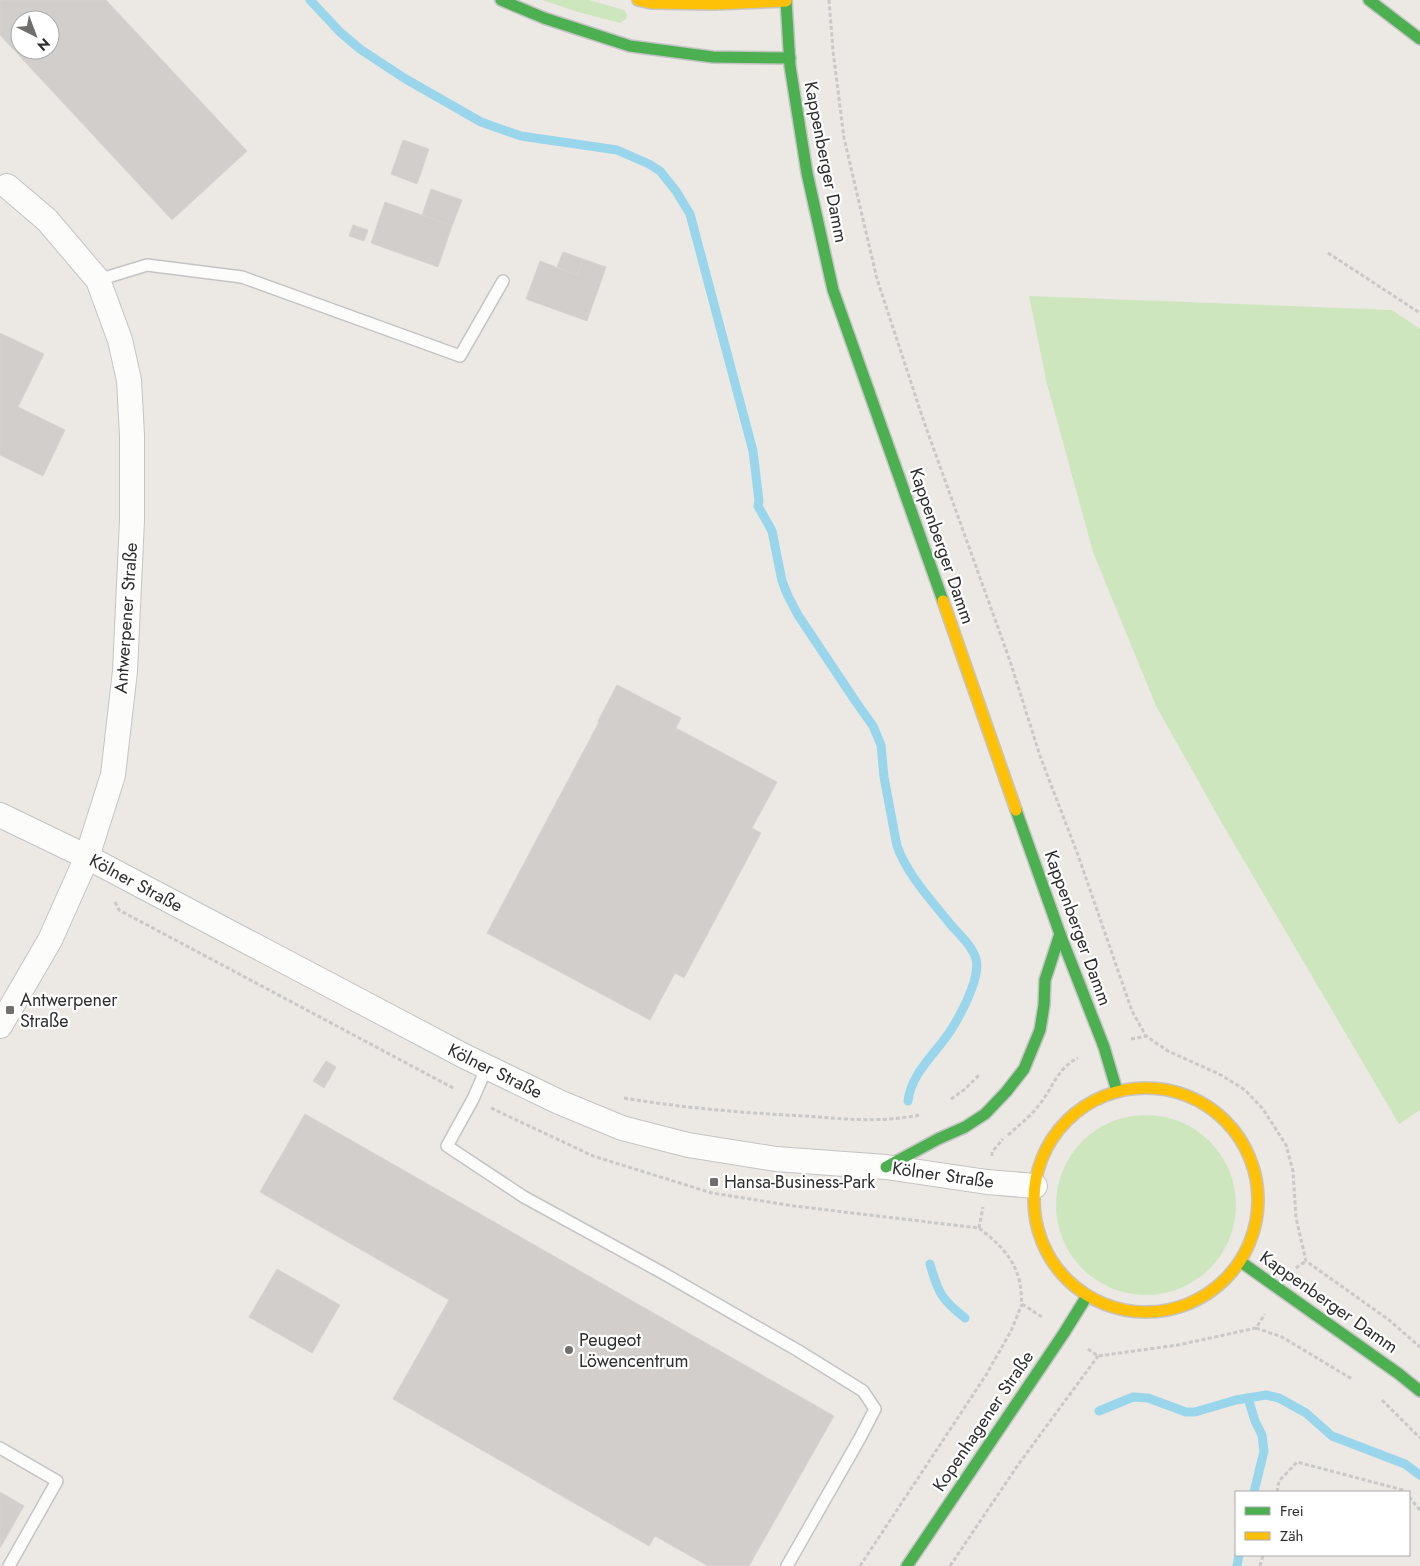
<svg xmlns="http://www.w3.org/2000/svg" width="1420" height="1566" viewBox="0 0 1420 1566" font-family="Jost,sans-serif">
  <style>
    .green { fill: #cee6be }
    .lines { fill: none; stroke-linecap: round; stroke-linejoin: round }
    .stream { stroke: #99d6ec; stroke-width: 9 }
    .building { fill: #d1cecb; stroke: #d7d4d0; fill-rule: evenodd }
    .lane-casing { stroke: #c5c4c5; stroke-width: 14 }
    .street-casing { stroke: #c5c4c5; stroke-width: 26 }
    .fast-casing { stroke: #c5c4c5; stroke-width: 14 }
    .slow-casing { stroke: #c5c4c5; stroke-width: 14 }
    .path { stroke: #c9c9c8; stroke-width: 3; stroke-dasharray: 4 2.5; stroke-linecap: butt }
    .lane { stroke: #fcfcfb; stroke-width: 11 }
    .street { stroke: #fcfcfb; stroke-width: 24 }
    .fast { stroke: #4caf50; stroke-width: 11 }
    .slow { stroke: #ffc107; stroke-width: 11 }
    .poi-dot { fill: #706f6e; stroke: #fff; stroke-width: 2 }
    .labels { text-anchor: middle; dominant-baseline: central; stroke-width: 4.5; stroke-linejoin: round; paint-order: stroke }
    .street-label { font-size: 18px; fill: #2e2e2e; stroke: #fff }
    .poi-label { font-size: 18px; fill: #2e2e2e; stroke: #fff; text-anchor: start }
  </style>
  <rect width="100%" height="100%" fill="#ece8e4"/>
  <g class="green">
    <path d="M542,0H589L624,10L627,15L626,19L620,23L578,12Z"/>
    <path d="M1029,296L1392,310L1420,329V1110L1399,1124L1223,825L1156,706L1093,552L1047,384Z"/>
    <circle cx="1146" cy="1205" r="90"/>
  </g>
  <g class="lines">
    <g class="stream">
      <path d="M310,0L340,32L360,49L404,78L481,122L521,136L617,150L649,164L660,171L676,191L690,214L753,451L759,501L758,506L772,531L782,581L788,596L798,615L856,702L873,726L881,745L884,777L897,846C908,876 932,901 951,925C960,935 972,946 976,959C978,967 976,974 974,982C968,1001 960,1016 949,1033C934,1055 911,1074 908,1101"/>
      <path d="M930,1264C938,1293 942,1300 965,1318"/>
      <path d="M1248,1398L1255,1421L1262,1435L1264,1451L1254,1492"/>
      <path d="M1099,1411L1133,1397L1148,1398L1186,1412H1195L1236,1400L1266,1395L1279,1398L1306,1413L1332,1436L1405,1464L1420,1475"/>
      <path d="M1237,1566L1239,1555"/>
    </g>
  </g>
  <g class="building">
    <path d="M0,0H106L247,151L172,220L0,35ZM20,20H50V50H20Z"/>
    <path d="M403,140L429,149L417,184L391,174Z"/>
    <path d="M431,189L462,200L452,226L422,215Z"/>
    <path d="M385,202L452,226L438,267L371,243Z"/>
    <path d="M353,225L368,230L364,241L349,236Z"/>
    <path d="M563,252L583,259L577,275L557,267Z"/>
    <path d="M583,259L606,267L587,321L526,299L540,261L577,275Z"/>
    <path d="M0,333L44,354L18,407L65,430L43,476L0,455Z"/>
    <path d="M617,685L681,718L676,728L777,782L752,828L761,833L684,978L675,973L650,1020L487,933L599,722L598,721Z"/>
    <path d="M326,1061L336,1067L324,1088L313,1081Z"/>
    <path d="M305,1114L834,1416L749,1566H708L655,1536L649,1546L393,1399L449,1300L260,1192Z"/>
    <path d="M277,1269L340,1305L312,1353L249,1317Z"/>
    <path d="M0,1492L24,1506L0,1548Z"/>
  </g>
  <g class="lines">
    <defs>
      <g id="lane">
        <path d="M98,280L147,265L242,277L460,356L503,281"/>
        <path d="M487,1067L473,1099L447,1146L524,1197L661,1272L797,1350L863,1391L875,1409L860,1438L787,1566"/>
        <path d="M0,1448L57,1481L9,1566"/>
      </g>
      <g id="street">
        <path d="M0,815L87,857L464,1056L559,1102L622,1128L688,1145L776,1159L886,1167L987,1182L1035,1186"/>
        <path d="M0,1026L50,940L87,857L113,775L125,671L132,520V435L129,380L120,340L98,280L47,220L7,186"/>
      </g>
      <g id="fast">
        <path d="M501,0L544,18L630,46L713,57L790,58"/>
        <path d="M786,0L790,66L807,173L833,290L943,601"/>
        <path d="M1369,0L1420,39"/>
        <path d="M1016,810L1060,934L1104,1047L1117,1091"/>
        <path d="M886,1167L938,1139L965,1127L985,1114L1006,1092L1024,1069L1040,1030L1044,1005L1045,980L1060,934"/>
        <path d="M1241,1262L1399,1374L1420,1391"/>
        <path d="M907,1566L1064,1333L1087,1296"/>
      </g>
      <g id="slow">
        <path d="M638,0L651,3L715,4L786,1"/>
        <path d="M943,601L1016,810"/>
        <circle cx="1146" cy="1200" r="112"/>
      </g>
    </defs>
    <use href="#lane" class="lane-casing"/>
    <use href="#street" class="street-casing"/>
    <use href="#fast" class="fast-casing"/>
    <use href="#slow" class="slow-casing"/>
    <g class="path">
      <path d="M829,0L833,51L844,138L877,279L924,422L1010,661L1040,756L1078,855L1132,1011L1146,1036L1168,1051L1221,1075L1245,1090L1263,1109L1286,1145L1293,1171L1296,1218L1306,1261L1389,1320L1420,1347"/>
      <path d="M1328,253L1420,313"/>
      <path d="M115,902L119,910L455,1089"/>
      <path d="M1131,1039L1146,1036"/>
      <path d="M624,1098C684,1108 744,1113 805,1116C843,1119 881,1123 919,1115"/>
      <path d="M951,1099L965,1089L980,1074"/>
      <path d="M491,1108L593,1156L712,1193L794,1206L979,1228C994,1240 1010,1253 1017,1273C1021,1282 1021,1294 1022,1304L1042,1317"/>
      <path d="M1008,1135C1019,1125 1030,1117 1039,1105C1053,1088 1057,1068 1078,1058"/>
      <path d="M992,1156V1152L1003,1139"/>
      <path d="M979,1228L983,1207"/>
      <path d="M1296,1268L1306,1261"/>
      <path d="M1256,1328L1282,1337L1352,1379"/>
      <path d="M1088,1349L1098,1356L1178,1345L1256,1328L1265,1314"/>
      <path d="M1382,1400L1420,1438"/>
      <path d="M1277,1492L1279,1481L1297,1462L1403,1490L1405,1492"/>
      <path d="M1409,1497L1420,1510"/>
      <path d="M860,1566L986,1375L1011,1331L1022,1304"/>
      <path d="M950,1566L1018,1465L1098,1356"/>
      <path d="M1260,1566L1263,1555"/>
    </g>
    <use href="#lane" class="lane"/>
    <use href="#street" class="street"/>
    <use href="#fast" class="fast"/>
    <use href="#slow" class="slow"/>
  </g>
  <g class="poi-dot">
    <rect x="5" y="1005" width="10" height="10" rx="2.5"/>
    <rect x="709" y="1177" width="10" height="10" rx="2.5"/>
    <circle cx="569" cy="1350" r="5"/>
  </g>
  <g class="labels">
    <g class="street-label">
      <text transform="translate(826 162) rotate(79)">Kappenberger Damm</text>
      <text transform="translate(942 546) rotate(71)">Kappenberger Damm</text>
      <text transform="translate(126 618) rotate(-86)">Antwerpener Straße</text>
      <text transform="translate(136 883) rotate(28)">Kölner Straße</text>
      <text transform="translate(1078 928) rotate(70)">Kappenberger Damm</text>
      <text transform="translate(495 1071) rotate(26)">Kölner Straße</text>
      <text transform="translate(943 1175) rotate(8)">Kölner Straße</text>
      <text transform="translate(1329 1302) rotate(35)">Kappenberger Damm</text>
      <text transform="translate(983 1421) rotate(-56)">Kopenhagener Straße</text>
    </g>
    <g class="poi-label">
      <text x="20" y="1000">Antwerpener<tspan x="20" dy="21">Straße</tspan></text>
      <text x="724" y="1182">Hansa-Business-Park</text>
      <text x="579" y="1340">Peugeot<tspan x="579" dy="21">Löwencentrum</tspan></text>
    </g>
  </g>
  <rect x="1235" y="1491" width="175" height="65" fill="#ffffff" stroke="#ababab"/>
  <rect x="1245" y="1507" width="25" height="8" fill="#4caf50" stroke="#ababab"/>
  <text x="1280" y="1516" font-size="15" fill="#2e2e2e">Frei</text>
  <rect x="1245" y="1532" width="25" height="8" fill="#ffc107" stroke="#ababab"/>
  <text x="1280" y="1541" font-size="15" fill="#2e2e2e">Zäh</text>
  <g transform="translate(35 35) rotate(138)"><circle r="24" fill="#ffffff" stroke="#ababab"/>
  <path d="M0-4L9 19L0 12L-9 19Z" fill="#706f6e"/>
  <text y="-8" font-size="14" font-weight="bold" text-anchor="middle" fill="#2e2e2e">N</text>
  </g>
</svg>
